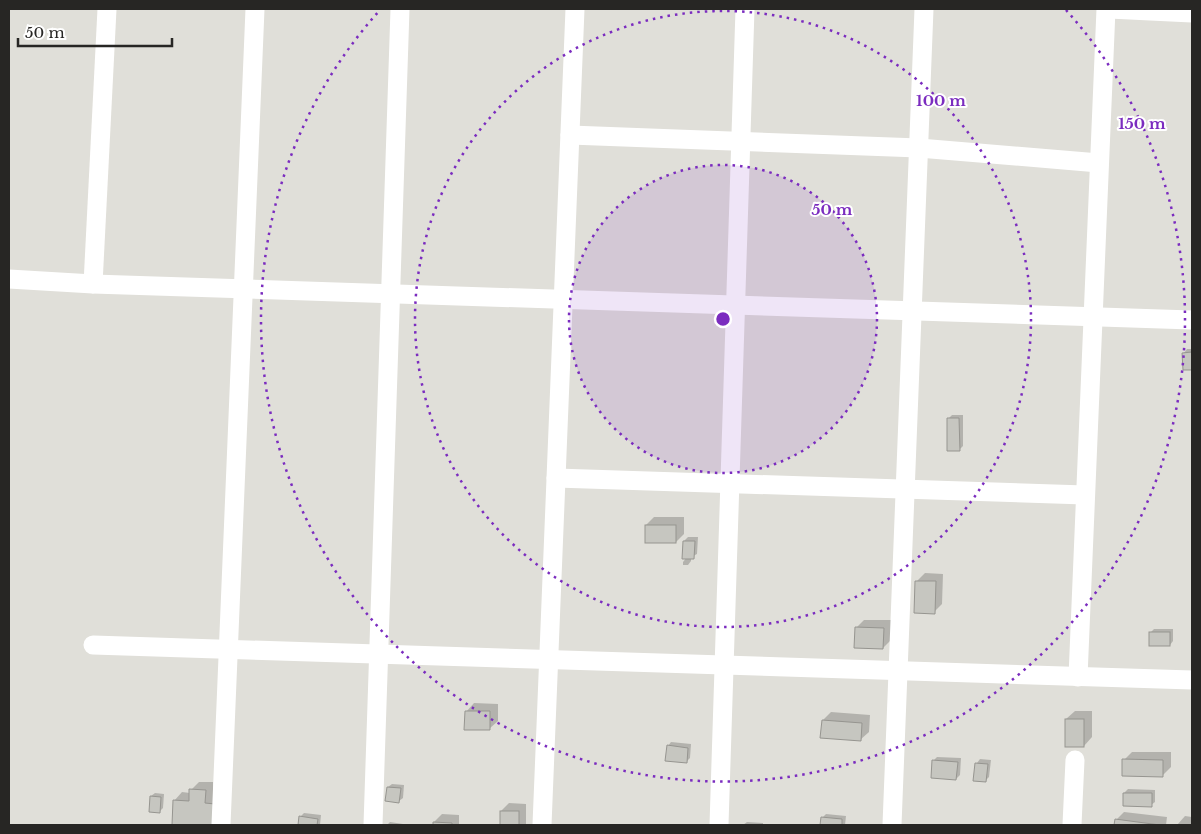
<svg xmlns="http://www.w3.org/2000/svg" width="1201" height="834" viewBox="0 0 1201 834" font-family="'Libre Baskerville',serif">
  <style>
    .shadow { fill: #0003 }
    .building { fill: #c6c6c0; stroke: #969590 }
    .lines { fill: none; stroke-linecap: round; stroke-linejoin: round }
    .street { stroke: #fff; stroke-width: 19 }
    .ring { fill: none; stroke: #7b2cbf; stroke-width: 2.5; stroke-dasharray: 2.5 5 }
    .centre { fill: #7b2cbf; stroke: #fff; stroke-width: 2.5 }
    .ring-label { font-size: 15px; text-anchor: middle; font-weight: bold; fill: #7b2cbf; stroke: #fff; stroke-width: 4; stroke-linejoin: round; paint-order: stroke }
  </style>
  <rect width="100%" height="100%" fill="#e0dfd9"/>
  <g class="shadow">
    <path d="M1187,349H1192V369H1184V353Z"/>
    <path d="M952,415H963V446L960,449L948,419Z"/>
    <path d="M654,517H684V534L676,542L646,525Z"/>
    <path d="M688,537H698L697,554L691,557V561L688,565H683V562L687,557L684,541Z"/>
    <path d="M925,573L943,574L942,604L934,612L917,581Z"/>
    <path d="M864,620H892L891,640L883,648L856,628Z"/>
    <path d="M1154,629H1173V641L1170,645L1150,633Z"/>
    <path d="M474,703L498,704V721L489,729L466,712Z"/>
    <path d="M1075,711H1092V737L1084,746L1066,719Z"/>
    <path d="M831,712L870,715L869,732L860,740L823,720Z"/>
    <path d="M671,742L691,744L690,758L686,762L668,746Z"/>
    <path d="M1132,752H1171V767L1163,775L1124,760Z"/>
    <path d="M937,757L961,758L960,775L956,779L934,760Z"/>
    <path d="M980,759L991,760L989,777L985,781L974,780L977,763Z"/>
    <path d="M199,782H213V796H223L221,825H173L174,801L182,792L190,793L191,790Z"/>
    <path d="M392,784L404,785L403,798L399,801L388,787Z"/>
    <path d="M1128,789L1155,790V802L1151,805L1124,793Z"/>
    <path d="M155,793L164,794L163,808L159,812L151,796Z"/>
    <path d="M509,803L526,804V825H501V811Z"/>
    <path d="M1124,812L1167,817L1166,825H1116V820Z"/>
    <path d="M304,813L321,815L320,825H299L301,816Z"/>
    <path d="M442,814L459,815V825H434V822Z"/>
    <path d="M826,814L846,816L845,825H822V818Z"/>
    <path d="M1185,816L1192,817V825H1177Z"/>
    <path d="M390,822L403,824V825H387Z"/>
    <path d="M747,822L763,823V825H743Z"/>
  </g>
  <g class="building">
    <path d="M1192,352V370H1183L1182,353Z"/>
    <path d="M947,418H959L960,451H947Z"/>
    <rect x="645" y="525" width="31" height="18"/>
    <path d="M683,541H695L694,559H682Z"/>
    <path d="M915,581H936L935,614L914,613Z"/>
    <path d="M855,627L884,628L883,649L854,648Z"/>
    <rect x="1149" y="632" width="21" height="14"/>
    <path d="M465,711H490V730H464Z"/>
    <rect x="1065" y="719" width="19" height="28"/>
    <path d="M822,720L862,723L861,741L820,738Z"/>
    <path d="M667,745L688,748L687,763L665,761Z"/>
    <path d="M1122,759L1163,760V777L1122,776Z"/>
    <path d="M932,760L958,762L956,780L931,778Z"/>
    <path d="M975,763L988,764L986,782L973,781Z"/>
    <path d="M387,787L401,788L399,803L385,801Z"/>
    <path d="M189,789L206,790L205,803L215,804L214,825H172L173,800L189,801Z"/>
    <path d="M1123,793H1152V807L1123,806Z"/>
    <path d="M150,796L161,797L160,813L149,812Z"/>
    <rect x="500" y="811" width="19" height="14"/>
    <path d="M299,816L318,819L317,825H298Z"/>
    <path d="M821,817L842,819V825H820Z"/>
    <path d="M1115,819L1160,825H1114Z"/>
    <path d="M433,822L452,823V825H433Z"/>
  </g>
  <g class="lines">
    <g class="street">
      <path d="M1109,9L1192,13"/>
      <path d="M570,135L919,148L1099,163"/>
      <path d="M9,279L93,284L1192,320"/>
      <path d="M93,284L107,9"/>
      <path d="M556,478L1085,495"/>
      <path d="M93,645L1192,680"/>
      <path d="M1078,677L1106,9"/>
      <path d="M221,825L255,9"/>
      <path d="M373,825L400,9"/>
      <path d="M542,825L575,9"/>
      <path d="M719,825L745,9"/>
      <path d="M892,825L924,9"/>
      <path d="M1072,825L1075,760"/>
    </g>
  </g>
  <circle cx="723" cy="319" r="154" fill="#7b2cbf" fill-opacity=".12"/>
  <g class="ring">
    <circle cx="723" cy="319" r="154"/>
    <circle cx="723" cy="319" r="308"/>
    <path d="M1066 10A462 462 0 1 1 380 10"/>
  </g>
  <circle cx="723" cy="319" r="8" class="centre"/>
  <g class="ring-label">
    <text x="941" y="106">100 m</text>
    <text x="1142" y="129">150 m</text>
    <text x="832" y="215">50 m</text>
  </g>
  <rect width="1201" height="834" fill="none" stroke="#272624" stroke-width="20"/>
  <path d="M18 38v8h154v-8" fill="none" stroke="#272624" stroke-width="2.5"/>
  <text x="25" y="38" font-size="15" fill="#272624" stroke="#ffffff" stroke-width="4" paint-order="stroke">50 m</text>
</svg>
